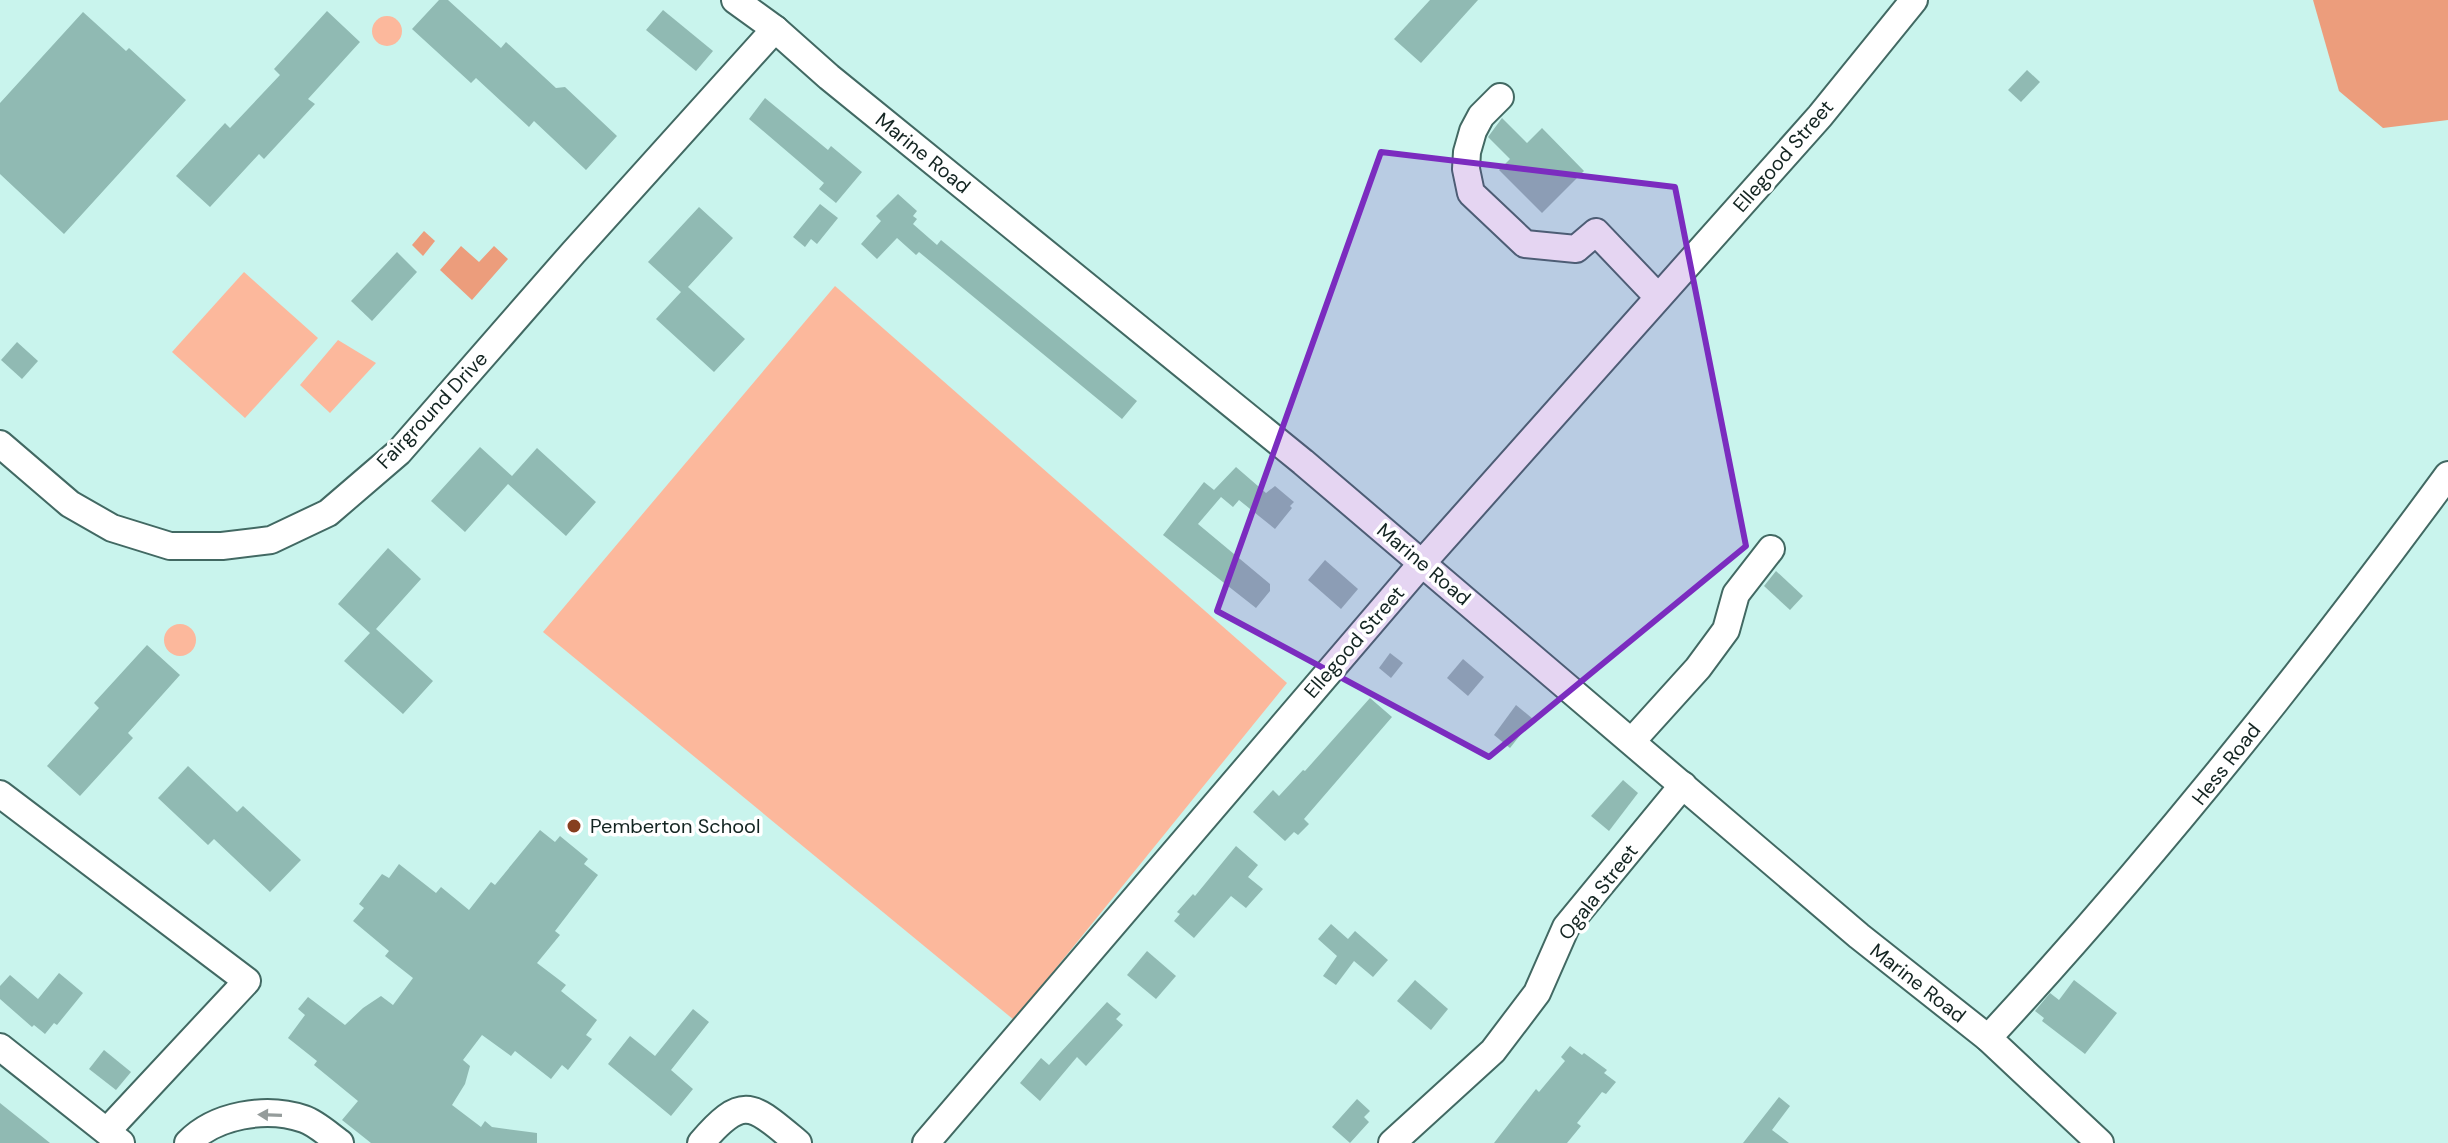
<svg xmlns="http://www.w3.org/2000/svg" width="2448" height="1143" viewBox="0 0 2448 1143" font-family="'DM Sans',sans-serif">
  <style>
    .green { fill: #fcb89c }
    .water { fill: #ec9d7c }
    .building { fill: #90bab3 }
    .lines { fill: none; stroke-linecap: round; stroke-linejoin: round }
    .minor-casing { stroke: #426963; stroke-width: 30 }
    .minor { stroke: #fff; stroke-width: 26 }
    .oneway { fill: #959c9b }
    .marked { fill: #7b2cbf; fill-opacity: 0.2; stroke: #7b2cbf; stroke-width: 6; stroke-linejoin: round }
    .poi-dot { fill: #863f1f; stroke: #fff; stroke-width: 3 }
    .labels { text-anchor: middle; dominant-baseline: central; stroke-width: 7; stroke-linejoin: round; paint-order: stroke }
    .street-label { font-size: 20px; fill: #132421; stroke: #fff }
    .poi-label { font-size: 20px; fill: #132421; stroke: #fff; text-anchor: start }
  </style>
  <rect width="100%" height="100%" fill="#c9f4ed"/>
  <g class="green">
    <circle cx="387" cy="31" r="15"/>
    <path d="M244,272L318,338L245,418L172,352Z"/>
    <path d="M835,286L1287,683L1014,1020L543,632Z"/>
    <path d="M338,340L376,363L330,413L300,385Z"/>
    <circle cx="180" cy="640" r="16"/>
  </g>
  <g class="water">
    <path d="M2313,0H2448V120L2383,128L2339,91Z"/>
    <path d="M424,231L435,241L423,256L412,245Z"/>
    <path d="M461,246L479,262L494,246L508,259L472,300L440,270Z"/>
  </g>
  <g class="building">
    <path d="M439,0H448L501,48L506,42L556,88L565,87L617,136L586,170L534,121L529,127L476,78L471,83L412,29Z"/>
    <path d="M1430,0H1478L1421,63L1394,39Z"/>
    <path d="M663,10L713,51L696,71L646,30Z"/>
    <path d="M327,11L360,42L308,99L315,104L264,159L259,154L210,207L176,176L225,123L230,128L280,75L274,69Z"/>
    <path d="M83,12L126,51L129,48L186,100L64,234L0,174V103Z"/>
    <path d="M2027,70L2040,82L2021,102L2008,90Z"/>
    <path d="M765,98L828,150L831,146L862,172L836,203L819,189L824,183L749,119Z"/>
    <path d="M1502,118L1527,143L1542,128L1584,171L1542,213L1499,170L1510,159L1488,137Z"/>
    <path d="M898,194L917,211L913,216L917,219L913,224L937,245L941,240L1137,401L1122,419L919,252L916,255L897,238L877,259L861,244L881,221L876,216Z"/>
    <path d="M820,204L838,218L817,244L811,239L805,247L793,237Z"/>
    <path d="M699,207L733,238L688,287L745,339L714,372L656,319L681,292L648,262Z"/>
    <path d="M397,252L417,272L372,321L351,301Z"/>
    <path d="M17,342L38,361L22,379L1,360Z"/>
    <path d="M480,447L512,476L537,448L596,502L566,536L508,484L465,532L431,501Z"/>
    <path d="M1236,467L1266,493L1275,486L1294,502L1290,506L1292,508L1275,529L1239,500L1233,507L1221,497L1198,524L1270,584V591L1256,608L1163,535L1204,482L1214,490Z"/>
    <path d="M388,548L421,579L376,629L433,681L403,714L344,661L370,633L338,604Z"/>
    <path d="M1325,560L1358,589L1341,609L1308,580Z"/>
    <path d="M1776,571L1803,596L1790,610L1764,586Z"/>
    <path d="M147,645L180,675L128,733L133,738L80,796L47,766L99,708L94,703Z"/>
    <path d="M1390,653L1403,663L1391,678L1379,668Z"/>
    <path d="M1463,659L1484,677L1468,696L1447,678Z"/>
    <path d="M1370,698L1392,717L1304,819L1309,824L1298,835L1294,832L1285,841L1253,812L1273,790L1279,796L1303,770L1305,771Z"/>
    <path d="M1516,705L1533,719L1510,748L1494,735Z"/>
    <path d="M188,766L237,812L243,806L301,860L270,892L214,839L208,845L158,798Z"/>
    <path d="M1623,780L1638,793L1609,831L1591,816Z"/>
    <path d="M540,830L555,842L560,836L588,859L584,864L598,875L555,931L560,935L537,963L566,985L561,991L597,1020L586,1035L592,1039L568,1070L562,1065L551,1079L515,1051L511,1056L482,1035L463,1060L470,1066L465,1084L452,1105L481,1127L485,1121L492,1127L537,1133V1143H371L342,1120L358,1101L314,1065L317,1061L288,1038L305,1015L298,1009L308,997L345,1025L363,1008L381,996L393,1005L413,978L385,956L389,951L353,921L364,908L359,904L382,874L389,878L399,864L436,893L441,887L469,910L491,882L495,885Z"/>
    <path d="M1236,846L1258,865L1248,877L1263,889L1246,908L1231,896L1194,938L1174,921L1180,914L1177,912L1193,894L1195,896Z"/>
    <path d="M1331,924L1348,939L1355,931L1388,960L1373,977L1354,961L1336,985L1323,976L1337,956L1318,939Z"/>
    <path d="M1147,951L1176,976L1156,999L1127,975Z"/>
    <path d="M59,973L83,993L57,1025L54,1023L45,1034L34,1025L32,1027L0,999V986L10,975L38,999Z"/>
    <path d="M1415,980L1448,1009L1431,1030L1397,1001Z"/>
    <path d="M2074,980L2117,1013L2085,1054L2042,1021L2044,1018L2035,1011L2050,993L2059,1000Z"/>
    <path d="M1107,1002L1121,1014L1116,1019L1123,1025L1086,1066L1077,1057L1040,1101L1020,1083L1041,1058L1049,1065Z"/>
    <path d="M693,1009L709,1022L671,1070L693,1089L671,1116L608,1064L630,1036L655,1056Z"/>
    <path d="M1570,1046L1582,1055L1584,1053L1607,1070L1604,1073L1616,1082L1606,1094L1602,1092L1577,1123L1581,1126L1567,1143H1494L1536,1089L1539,1092L1565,1061L1561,1057Z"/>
    <path d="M104,1050L131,1072L116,1090L89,1069Z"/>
    <path d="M1779,1097L1790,1106L1772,1130L1789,1143H1743Z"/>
    <path d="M1357,1099L1370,1111L1364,1117L1369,1122L1350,1143L1332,1127Z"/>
    <path d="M0,1103L50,1143H0Z"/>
  </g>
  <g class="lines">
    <defs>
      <g id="minor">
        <path d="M735,0L775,29L829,77L1303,462L1859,936L1988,1038L2100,1143"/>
        <path d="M1500,97L1481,116L1473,131L1467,152L1466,169L1471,193L1525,244L1576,249L1596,232L1658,297"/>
        <path d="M0,444L70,504L112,528L170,546H222L271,540L328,513L399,452L573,253L775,29"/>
        <path d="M1632,741L1698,668L1726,630L1736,594L1771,549"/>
        <path d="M0,794L247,981L107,1131"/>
        <path d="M1988,1038C2153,860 2304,671 2448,475"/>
        <path d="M0,1047L121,1143"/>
        <path d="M188,1143C215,1115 266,1106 304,1119C316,1123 329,1135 340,1143"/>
        <path d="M701,1143C744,1093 752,1105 798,1143"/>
        <path d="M926,1143L1423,562L1820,116L1914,0"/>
        <path d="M1392,1143L1493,1051L1537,993L1566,927L1683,785"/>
      </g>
    </defs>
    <use href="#minor" class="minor-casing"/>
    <use href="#minor" class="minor"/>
  </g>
  <defs><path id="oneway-solid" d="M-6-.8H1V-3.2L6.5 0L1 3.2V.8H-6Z" transform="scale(2)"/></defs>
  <use class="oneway" href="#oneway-solid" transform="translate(270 1115) rotate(-178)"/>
  <path class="marked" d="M1381,152L1675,187L1746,546L1489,757L1217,611Z"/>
  <circle class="poi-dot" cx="574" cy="826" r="8"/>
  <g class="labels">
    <g class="street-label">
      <text transform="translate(923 153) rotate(39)">Marine Road</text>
      <text transform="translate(1783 156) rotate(-49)">Ellegood Street</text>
      <text transform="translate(432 410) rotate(-47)">Fairground Drive</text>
      <text transform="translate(1424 564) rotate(40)">Marine Road</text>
      <text transform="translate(1354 642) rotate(-49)">Ellegood Street</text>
      <text transform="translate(2226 764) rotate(-52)">Hess Road</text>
      <text transform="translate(1598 892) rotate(-52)">Ogala Street</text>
      <text transform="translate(1918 983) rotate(38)">Marine Road</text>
    </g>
    <g class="poi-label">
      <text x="590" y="826">Pemberton School</text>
    </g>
  </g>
</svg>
